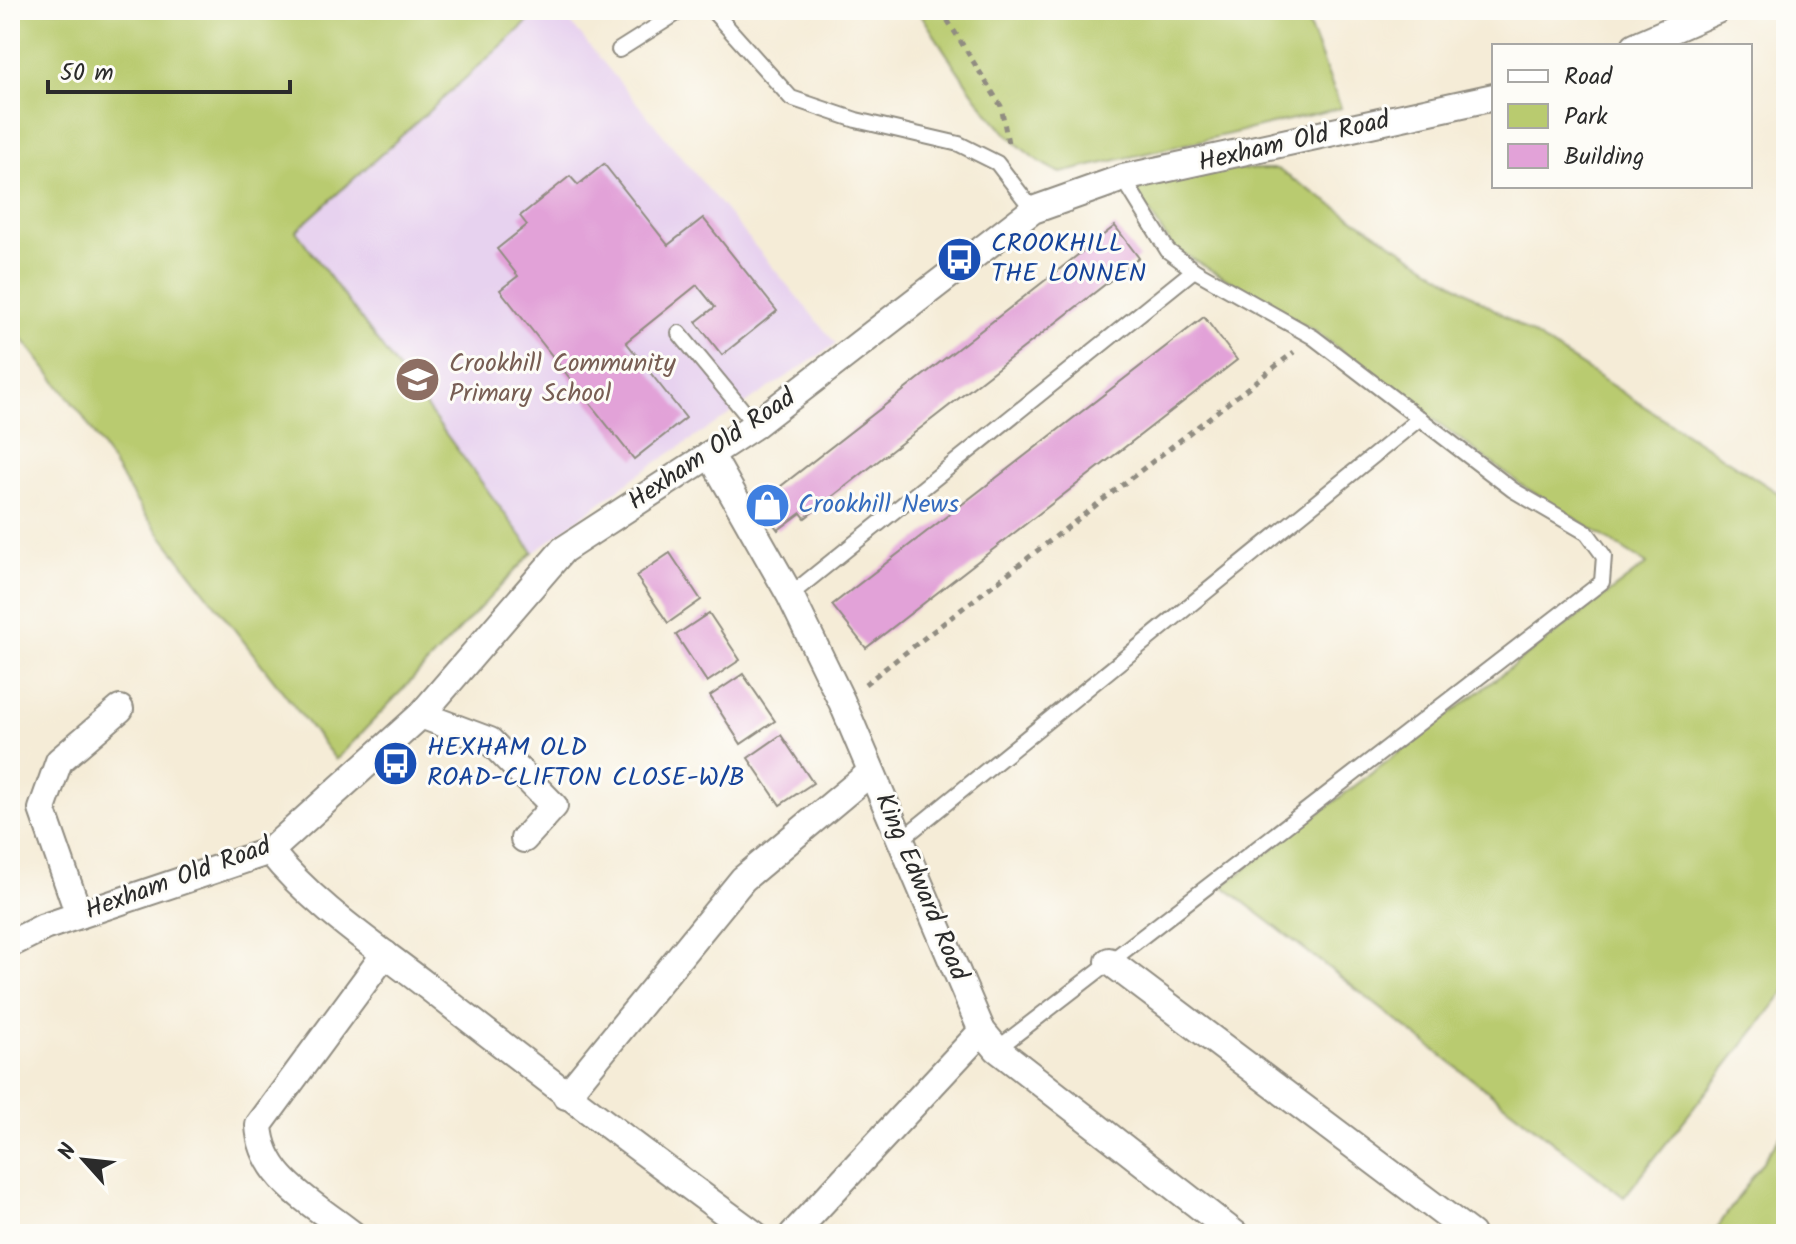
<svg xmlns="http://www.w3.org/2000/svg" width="1796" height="1244" viewBox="0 0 1796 1244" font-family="Kalam,sans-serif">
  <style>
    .built { fill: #e7d2ef }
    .green { fill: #b9cb6f; stroke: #727b4d; stroke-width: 2 }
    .building { fill: #e2a2d8 }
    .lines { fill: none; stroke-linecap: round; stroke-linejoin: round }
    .lane-casing { stroke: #908c81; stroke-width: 18 }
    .street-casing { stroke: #908c81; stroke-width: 30 }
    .path { stroke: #908c81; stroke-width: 5; stroke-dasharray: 6 6; stroke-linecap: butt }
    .lane { stroke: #fff; stroke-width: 14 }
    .street { stroke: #fff; stroke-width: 26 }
    .labels { text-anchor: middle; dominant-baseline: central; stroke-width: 6; stroke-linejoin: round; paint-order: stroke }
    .street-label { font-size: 26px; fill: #2b2b2b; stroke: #fdfcf7 }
    .transit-label { font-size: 26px; fill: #164399; stroke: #fdfcf7; text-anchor: start }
    .education-label { font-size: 26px; fill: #785e54; stroke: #fdfcf7; text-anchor: start }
    .shop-label { font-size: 26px; fill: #366cbe; stroke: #fdfcf7; text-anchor: start }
  </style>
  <rect width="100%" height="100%" fill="#fdfcf7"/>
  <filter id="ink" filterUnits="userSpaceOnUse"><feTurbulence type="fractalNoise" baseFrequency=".0125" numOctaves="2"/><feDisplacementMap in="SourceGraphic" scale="16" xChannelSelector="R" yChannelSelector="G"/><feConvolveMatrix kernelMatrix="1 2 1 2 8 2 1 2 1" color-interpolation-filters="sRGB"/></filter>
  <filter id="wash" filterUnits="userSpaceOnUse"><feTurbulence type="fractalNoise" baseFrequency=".006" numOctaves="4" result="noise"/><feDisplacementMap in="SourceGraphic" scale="32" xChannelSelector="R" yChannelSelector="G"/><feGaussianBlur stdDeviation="1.8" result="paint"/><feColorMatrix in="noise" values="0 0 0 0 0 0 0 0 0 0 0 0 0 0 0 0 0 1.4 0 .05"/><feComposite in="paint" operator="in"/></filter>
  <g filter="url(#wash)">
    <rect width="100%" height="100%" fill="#f5ecd7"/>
    <path class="built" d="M10,10H560L836,344L636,476L533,553L336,760L143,512L82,415L10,323Z"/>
    <g class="green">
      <path d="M10,10H541L296,231L533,552L336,760L143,512L82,415L10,323Z"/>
      <path d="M918,10H1303L1341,108L1061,173C999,148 954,63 918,10Z"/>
      <path d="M1202,169H1277L1786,498V990L1624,1197L1223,886L1647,564L1520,484L1316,332L1172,247L1131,183Z"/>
      <path d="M1786,1128V1234H1713Z"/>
    </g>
    <g id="blocks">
      <g class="building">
        <path d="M604,164L668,245L703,218L777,311L722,355L696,322L715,307L697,285L626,342L686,418L634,459L500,290L518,276L497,249L527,225L520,216L570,176L578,185Z"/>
        <path d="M1115,226L1139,258L805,518L801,513L778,530L758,504Z"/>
        <path d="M1204,317L1237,360L866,648L832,605Z"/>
        <path d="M670,553L701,600L668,623L636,576Z"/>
        <path d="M709,613L740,660L707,682L676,635Z"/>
        <path d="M743,674L775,721L741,744L710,696Z"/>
        <path d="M781,735L813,783L780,805L748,758Z"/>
      </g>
    </g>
  </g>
  <g filter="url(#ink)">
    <use href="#blocks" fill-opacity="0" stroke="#908c81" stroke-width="2"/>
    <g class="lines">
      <defs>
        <g id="lane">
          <path d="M712,10L791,98L856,120L959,144L997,163L1033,210"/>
          <path d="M619,50L682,10"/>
          <path d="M679,333L755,425"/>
          <path d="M790,595L1194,270"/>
          <path d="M902,839L1420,418"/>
          <path d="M997,1049L1602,582L1604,556L1587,533L1513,490L1313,337L1194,270L1168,251L1123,178"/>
        </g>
        <g id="street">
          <path d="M1635,46L1717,10"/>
          <path d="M710,454L790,595L842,702L982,1031L997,1049L1235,1234"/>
          <path d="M421,715L490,741L554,806L524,839"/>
          <path d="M270,851C312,904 374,945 427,986C535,1071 644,1153 754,1234"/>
          <path d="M79,915L42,809L59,761L120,709"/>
          <path d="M10,944L44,927L270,851L421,715L563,550L755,425L1033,210L1123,178L1494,97"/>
          <path d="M1109,961L1471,1234"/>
          <path d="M566,1096L743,879L871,772"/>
          <path d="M352,1234C312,1202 262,1179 259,1125L385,954"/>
          <path d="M793,1234L982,1031"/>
        </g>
      </defs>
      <use href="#lane" class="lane-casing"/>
      <use href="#street" class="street-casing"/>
      <g class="path">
        <path d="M941,10L1001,106L1008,143"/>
        <path d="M865,684L1294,352"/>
      </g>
      <use href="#lane" class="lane"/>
      <use href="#street" class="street"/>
    </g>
  </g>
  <defs>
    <symbol id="bus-disc" viewBox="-11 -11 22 22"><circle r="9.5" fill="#1a4fb4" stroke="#fdfcf7"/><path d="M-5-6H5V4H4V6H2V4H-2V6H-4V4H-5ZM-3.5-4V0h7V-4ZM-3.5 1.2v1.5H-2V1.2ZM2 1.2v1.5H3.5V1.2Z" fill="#fff"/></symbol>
    <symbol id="school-disc" viewBox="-11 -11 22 22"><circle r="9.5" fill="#8d6e63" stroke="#fdfcf7"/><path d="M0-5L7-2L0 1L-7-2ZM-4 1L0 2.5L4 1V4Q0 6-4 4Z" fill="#fff"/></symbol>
    <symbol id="shop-disc" viewBox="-11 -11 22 22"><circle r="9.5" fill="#3f7fe0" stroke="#fdfcf7"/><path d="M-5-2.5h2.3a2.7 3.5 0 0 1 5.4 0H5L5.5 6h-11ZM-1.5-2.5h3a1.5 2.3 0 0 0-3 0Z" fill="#fff"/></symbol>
  </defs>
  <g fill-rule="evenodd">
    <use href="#bus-disc" x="934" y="234" width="51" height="51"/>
    <use href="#school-disc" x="392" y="354" width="51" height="51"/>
    <use href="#shop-disc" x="742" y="480" width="51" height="51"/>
    <use href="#bus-disc" x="370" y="738" width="51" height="51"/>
  </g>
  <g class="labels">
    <g class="street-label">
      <text transform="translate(1294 142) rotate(-13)">Hexham Old Road</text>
      <text transform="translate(712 450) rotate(-34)">Hexham Old Road</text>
      <text transform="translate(178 879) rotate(-20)">Hexham Old Road</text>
      <text transform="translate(921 887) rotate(67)">King Edward Road</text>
    </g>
    <g class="transit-label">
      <text x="991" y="244">CROOKHILL<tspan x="991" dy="30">THE LONNEN</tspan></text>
      <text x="427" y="748">HEXHAM OLD<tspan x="427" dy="30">ROAD-CLIFTON CLOSE-W/B</tspan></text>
    </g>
    <g class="education-label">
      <text x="449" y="364">Crookhill Community<tspan x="449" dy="30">Primary School</tspan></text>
    </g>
    <g class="shop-label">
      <text x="798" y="505">Crookhill News</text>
    </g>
  </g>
  <rect width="1796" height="1244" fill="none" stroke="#fdfcf7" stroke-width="40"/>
  <rect x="1492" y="44" width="260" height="144" fill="#fdfcf7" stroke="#a9a8a5" stroke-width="2"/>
  <rect x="1508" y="70" width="40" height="12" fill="#ffffff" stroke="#a9a8a5" stroke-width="2"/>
  <text x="1564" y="84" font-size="24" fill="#2b2b2b">Road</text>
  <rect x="1508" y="104" width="40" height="24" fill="#b9cb6f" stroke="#a9a8a5" stroke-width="2"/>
  <text x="1564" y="124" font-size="24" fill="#2b2b2b">Park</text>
  <rect x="1508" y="144" width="40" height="24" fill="#e2a2d8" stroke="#a9a8a5" stroke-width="2"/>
  <text x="1564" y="164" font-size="24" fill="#2b2b2b">Building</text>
  <g transform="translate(84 1160) rotate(297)" stroke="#fdfcf7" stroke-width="6" paint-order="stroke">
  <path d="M0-6L14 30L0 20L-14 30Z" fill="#2b2b2b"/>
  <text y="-12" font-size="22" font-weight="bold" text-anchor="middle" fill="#2b2b2b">N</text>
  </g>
  <path d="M48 80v12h242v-12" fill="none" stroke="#2b2b2b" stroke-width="4"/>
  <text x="60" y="80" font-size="24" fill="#2b2b2b" stroke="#fdfcf7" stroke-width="6" paint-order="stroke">50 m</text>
</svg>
